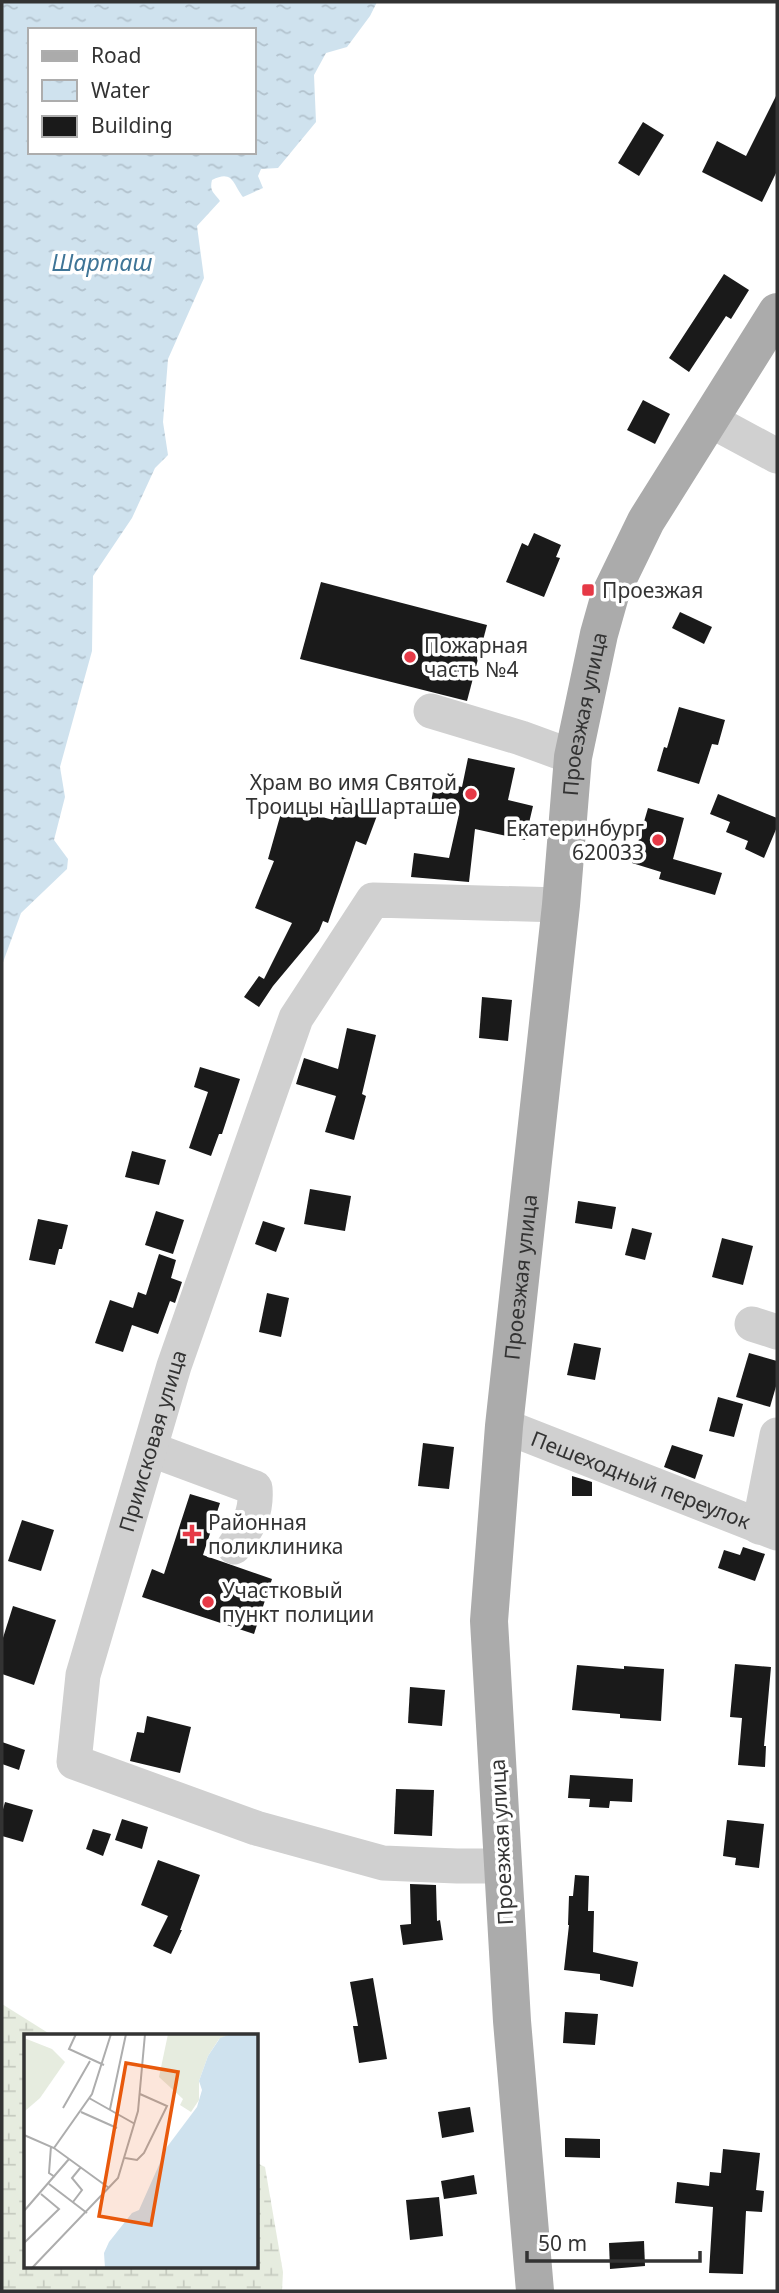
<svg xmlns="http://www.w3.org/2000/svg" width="779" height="2293" viewBox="0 0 779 2293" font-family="'Noto Sans',sans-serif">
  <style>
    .wetland { fill: url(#wetland-marsh) }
    .water { fill: url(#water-ripples); fill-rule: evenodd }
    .building { fill: #1a1a1a }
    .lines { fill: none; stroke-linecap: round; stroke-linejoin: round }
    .minor { stroke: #d0d0d0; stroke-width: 35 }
    .major { stroke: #ababab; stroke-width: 38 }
    .poi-dot { fill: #e63946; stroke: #fff; stroke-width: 2.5 }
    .labels { text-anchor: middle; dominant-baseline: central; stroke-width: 7; stroke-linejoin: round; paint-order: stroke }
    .poi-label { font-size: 21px; fill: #333; stroke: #fff; text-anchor: start }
    .street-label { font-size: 21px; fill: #333; stroke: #fff }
    .water-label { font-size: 23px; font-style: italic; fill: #3f7597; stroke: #fff }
    .inset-road { fill: none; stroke: #adadad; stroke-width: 2 }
    .view { fill: #e8590c; fill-opacity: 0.15; stroke: #e8590c; stroke-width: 3.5 }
    .inset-edge { fill: none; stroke: #333; stroke-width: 3.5 }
  </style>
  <defs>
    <pattern id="wetland-marsh" width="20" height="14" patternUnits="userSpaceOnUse" patternTransform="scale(1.75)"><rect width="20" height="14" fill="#e6ecdf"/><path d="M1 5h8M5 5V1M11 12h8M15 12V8" fill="none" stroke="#c6cbc0"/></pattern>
    <pattern id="water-ripples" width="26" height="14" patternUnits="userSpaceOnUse" patternTransform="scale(1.75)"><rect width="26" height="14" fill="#cfe2ee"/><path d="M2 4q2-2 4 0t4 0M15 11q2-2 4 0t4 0" fill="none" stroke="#b2c2cd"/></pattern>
  </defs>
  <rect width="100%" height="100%" fill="#fff"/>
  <path class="wetland" d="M2,2004L53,2036H26V2267H257V2163L265,2167L283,2272L282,2291H2Z"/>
  <path class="water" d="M2,2H377L370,16L347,47L326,53L314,75L316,122L278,168L261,169L258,176L263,188L243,197C233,184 233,169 212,180C209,192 215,193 220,201L197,226L204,278L168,359L163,422L168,455L155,468L132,518L93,576L92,651L60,767L65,797L54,840L68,859L67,869L21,913L2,965ZM30,30H254V152H30Z"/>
  <g class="building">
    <path d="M777,94V171L762,202L702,172L717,141L746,156Z"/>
    <path d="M643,122L664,135L639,176L618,163Z"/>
    <path d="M724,274L749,290L731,319L726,316L689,372L669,358Z"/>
    <path d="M643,400L670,414L655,444L627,430Z"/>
    <path d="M534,533L561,545L556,557L560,558L544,597L506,582L522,543L528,546Z"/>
    <path d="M321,582L487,625L467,701L300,659Z"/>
    <path d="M680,612L712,627L704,644L672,628Z"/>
    <path d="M679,707L725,720L718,745L712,744L699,784L657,771L664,747L667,748Z"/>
    <path d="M468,758L515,768L508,800L533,806L525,840L475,829L469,882L411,877L414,853L449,858L459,814L430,807L435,781L462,787Z"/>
    <path d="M718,794L777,818V827L764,858L745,849L748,841L726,832L730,822L710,814Z"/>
    <path d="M342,797L378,813L366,845L356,841L328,923L323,921L319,931L273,986L259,1007L244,997L259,976L264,979L292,923L255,908L274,861L268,859L283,806L333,820Z"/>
    <path d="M648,808L684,818L673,859L722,873L715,895L659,879L661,872L632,863Z"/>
    <path d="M482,997L512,1000L508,1041L479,1038Z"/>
    <path d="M347,1028L376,1035L362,1094L366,1096L354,1140L325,1132L336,1096L296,1084L304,1058L338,1069Z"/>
    <path d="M200,1067L240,1079L222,1134H219L211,1156L189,1148L208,1092L194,1087Z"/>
    <path d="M132,1151L166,1160L159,1185L125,1177Z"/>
    <path d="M310,1189L351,1196L345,1231L304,1224Z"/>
    <path d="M578,1201L616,1207L612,1229L575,1223Z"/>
    <path d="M156,1211L184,1220L173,1254L145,1245Z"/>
    <path d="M38,1219L68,1225L62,1249H59L55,1265L29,1260Z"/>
    <path d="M263,1221L285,1228L276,1252L255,1244Z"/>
    <path d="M632,1228L652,1233L645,1260L625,1255Z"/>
    <path d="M722,1238L753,1246L743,1285L712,1277Z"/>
    <path d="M159,1254L176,1260L171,1278L182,1282L175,1303L170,1301L158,1334L132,1325L123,1352L95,1343L110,1300L133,1308L138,1292L146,1295Z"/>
    <path d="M267,1293L289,1298L281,1337L259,1332Z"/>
    <path d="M574,1343L601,1348L595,1380L567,1375Z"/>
    <path d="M749,1353L777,1361V1383L770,1407L736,1397Z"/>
    <path d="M718,1397L743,1404L734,1437L709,1431Z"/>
    <path d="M423,1443L454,1447L449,1489L418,1486Z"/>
    <path d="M672,1445L703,1455L695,1479L664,1467Z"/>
    <path d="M572,1476L592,1482V1496H572Z"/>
    <path d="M190,1494L220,1503L203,1555L272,1579L254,1634L142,1597L152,1569L164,1574Z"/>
    <path d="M22,1520L54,1530L41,1571L8,1561Z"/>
    <path d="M743,1547L765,1554L755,1581L718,1568L724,1550L740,1555Z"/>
    <path d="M13,1606L56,1620L34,1685L2,1674V1641Z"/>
    <path d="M735,1664L771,1667L764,1746H766L765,1767L738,1765L742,1718L730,1717Z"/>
    <path d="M577,1665L624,1669V1666L664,1669L661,1721L620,1718V1714L572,1710Z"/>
    <path d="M410,1687L445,1690L442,1726L408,1723Z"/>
    <path d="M147,1716L191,1727L180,1773L130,1761L137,1732L144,1733Z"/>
    <path d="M2,1742L25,1750L19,1770L2,1764Z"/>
    <path d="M570,1775L633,1779L632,1802L610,1801L609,1808L589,1807L590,1799L568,1798Z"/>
    <path d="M396,1789L434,1790L432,1836L394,1834Z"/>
    <path d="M5,1802L33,1810L23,1842L2,1836V1813Z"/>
    <path d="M122,1819L148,1827L142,1849L115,1840Z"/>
    <path d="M727,1820L764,1824L759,1868L735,1865L736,1858L723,1856Z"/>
    <path d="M93,1829L111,1834L103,1856L86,1849Z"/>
    <path d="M158,1860L200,1875L180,1930H182L171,1954L153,1946L168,1916L141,1905Z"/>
    <path d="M575,1875L589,1876L588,1911H594L593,1952L638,1962L633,1987L600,1980V1974L564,1970L569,1925H568L569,1896H573Z"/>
    <path d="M410,1884L436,1885L437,1921L440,1920L443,1940L403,1945L400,1925L411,1924Z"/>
    <path d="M373,1978L387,2059L359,2063L353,2026H358L350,1982Z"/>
    <path d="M565,2012L598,2014L595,2045L563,2043Z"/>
    <path d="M470,2107L474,2132L442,2138L438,2112Z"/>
    <path d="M565,2138L600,2139V2158L565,2157Z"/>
    <path d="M723,2149L760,2153L756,2190L764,2191L762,2212L746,2211L743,2274L709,2273L713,2207L675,2203L677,2182L709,2186L710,2172L721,2173Z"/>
    <path d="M474,2175L477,2194L444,2199L441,2181Z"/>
    <path d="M439,2197L443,2236L410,2240L406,2200Z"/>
    <path d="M644,2241L645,2266L610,2269L609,2243Z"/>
  </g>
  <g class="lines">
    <g class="minor">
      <path d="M710,420L777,456"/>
      <path d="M431,711L521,738L573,757"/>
      <path d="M752,1324L777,1332"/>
      <path id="s1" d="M504,1426L777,1533"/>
      <path d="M150,1449L255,1488C257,1514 248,1526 234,1547"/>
      <path d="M759,1527L777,1435"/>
      <path id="s2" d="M503,1866H457L383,1863L256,1828L74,1762L83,1675L174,1366L296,1018L373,900L561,905"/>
    </g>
    <path class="major" id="s3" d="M535,2291L512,2021L489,1621L504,1426L561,905L573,757L599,634L610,595L646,521L777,312"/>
  </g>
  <g class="poi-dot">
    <rect x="581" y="583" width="14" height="14" rx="3.5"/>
    <circle cx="410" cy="657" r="7"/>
    <circle cx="471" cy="794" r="7"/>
    <circle cx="658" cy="840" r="7"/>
    <path d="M188.5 1523.5h7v7h7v7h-7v7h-7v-7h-7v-7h7z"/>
    <circle cx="208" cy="1602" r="7"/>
  </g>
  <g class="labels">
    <g class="poi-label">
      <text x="602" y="590">Проезжая</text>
      <text x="424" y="645">Пожарная<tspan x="424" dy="24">часть №4</tspan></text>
      <text x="457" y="782" text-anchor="end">Храм во имя Святой<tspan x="457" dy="24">Троицы на Шарташе</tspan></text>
      <text x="644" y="828" text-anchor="end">Екатеринбург<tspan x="644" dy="24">620033</tspan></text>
      <text x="208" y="1522">Районная<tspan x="208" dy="24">поликлиника</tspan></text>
      <text x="222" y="1590">Участковый<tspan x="222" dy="24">пункт полиции</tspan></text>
    </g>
    <g class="street-label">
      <text stroke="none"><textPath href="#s3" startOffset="1584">Проезжая улица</textPath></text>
      <text stroke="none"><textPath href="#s3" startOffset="1017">Проезжая улица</textPath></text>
      <text stroke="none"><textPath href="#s2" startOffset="777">Приисковая улица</textPath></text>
      <text stroke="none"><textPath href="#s1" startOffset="147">Пешеходный переулок</textPath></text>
      <text transform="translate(501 1842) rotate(-93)">Проезжая улица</text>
    </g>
    <g class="water-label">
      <text x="102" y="262">Шарташ</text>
    </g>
  </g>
  <g transform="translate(24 2034)">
    <rect width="234" height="234" fill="#fff"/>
    <path d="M0,4L28,15L41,28L16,64L1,77Z" fill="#e6ecdf"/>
    <path d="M144,0H207L195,5L184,22L175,47V66L167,78L156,71L159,65L135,43Z" fill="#e6ecdf"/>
    <path d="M207,0H234V234H81L80,219L85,208L108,179L115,176L143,113L173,73L178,56L175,47L184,22L196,4Z" fill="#cfe2ee"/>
    <path class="inset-road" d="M52,0L45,15L80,31M65,64L111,90M39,74L66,27M86,75L102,0M57,78L93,94M0,101L30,114L85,154M27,112L25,139L31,143M30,114L68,60L87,0M101,124L113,126L120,119L143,72L116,60M25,150L63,179M49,168L58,156L48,144L57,133M0,177L45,125M0,209L35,175L17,160M7,235L94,144L114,77L121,0"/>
    <path class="view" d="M102,29L154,38L127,191L75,182Z"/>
    <rect width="234" height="234" class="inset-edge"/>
  </g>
  <rect width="779" height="2293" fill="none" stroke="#333333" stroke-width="7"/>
  <rect x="28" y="28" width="228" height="126" fill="#ffffff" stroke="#adadad" stroke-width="2"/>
  <rect x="42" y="51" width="35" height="10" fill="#ababab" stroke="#adadad" stroke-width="2"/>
  <text x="91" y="63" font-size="21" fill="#333333">Road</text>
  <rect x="42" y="80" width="35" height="21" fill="url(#water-ripples)" stroke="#adadad" stroke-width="2"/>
  <text x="91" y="98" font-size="21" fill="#333333">Water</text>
  <rect x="42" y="116" width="35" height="21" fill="#1a1a1a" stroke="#adadad" stroke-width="2"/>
  <text x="91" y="133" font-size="21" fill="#333333">Building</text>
  <path d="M527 2251v10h173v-10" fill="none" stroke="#333333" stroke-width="3.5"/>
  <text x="538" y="2251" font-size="21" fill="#333333" stroke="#ffffff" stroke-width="5" paint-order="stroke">50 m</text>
</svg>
